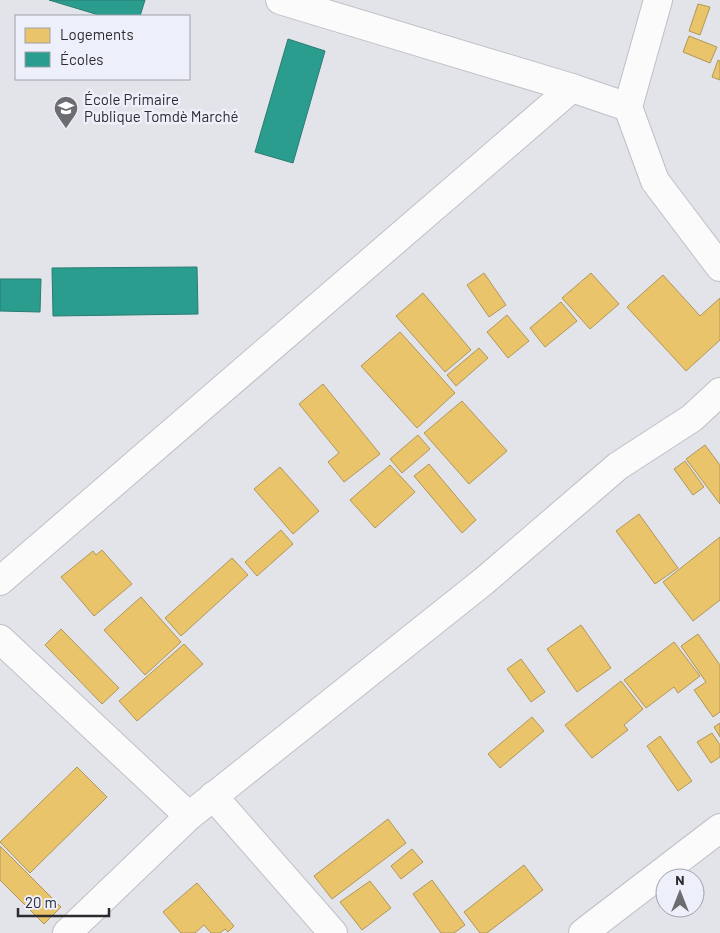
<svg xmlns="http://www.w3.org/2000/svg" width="720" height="933" viewBox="0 0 720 933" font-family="Barlow,sans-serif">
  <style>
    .homes { fill: #e9c46a; stroke: #b09659 }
    .schools { fill: #2a9d8f; stroke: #2b7b72 }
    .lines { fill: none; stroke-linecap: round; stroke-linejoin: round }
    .street-casing { stroke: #bfc0c5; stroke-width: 30 }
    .street { stroke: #fbfbfc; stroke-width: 28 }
    .labels { text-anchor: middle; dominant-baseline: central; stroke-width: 5; stroke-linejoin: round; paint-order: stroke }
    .poi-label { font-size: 15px; fill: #2c2c30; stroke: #edeffa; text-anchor: start }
  </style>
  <rect width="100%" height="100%" fill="#e3e4ea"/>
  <g class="homes">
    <path d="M698,4L710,7L700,35L689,31Z"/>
    <path d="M689,36L717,47L710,63L683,52Z"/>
    <path d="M718,60L720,61V80L712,77Z"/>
    <path d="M484,273L506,305L489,317L467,285Z"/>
    <path d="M591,273L619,304L590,329L562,298Z"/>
    <path d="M663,275L700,316L720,298V340L686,371L627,307Z"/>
    <path d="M423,293L471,350L445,372L396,316Z"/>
    <path d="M561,302L577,321L545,347L530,328Z"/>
    <path d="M507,315L529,341L508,358L487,332Z"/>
    <path d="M400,332L455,393L417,428L361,366Z"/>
    <path d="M479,348L488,358L456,386L447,375Z"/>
    <path d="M323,384L380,454L344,482L328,462L339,453L299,404Z"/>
    <path d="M462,401L507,451L469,484L424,433Z"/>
    <path d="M418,435L430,449L402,473L390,459Z"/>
    <path d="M705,445L720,465V504L686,459Z"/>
    <path d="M685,461L704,487L693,495L674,469Z"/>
    <path d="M429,464L476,520L462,533L414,476Z"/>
    <path d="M390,465L415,492L375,528L350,500Z"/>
    <path d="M280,467L319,511L293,534L254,489Z"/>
    <path d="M639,514L678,568L655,584L616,531Z"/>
    <path d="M281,530L293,544L257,576L245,562Z"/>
    <path d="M720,537V600L693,621L663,582Z"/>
    <path d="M102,550L132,584L94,616L61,577L93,551L96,555Z"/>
    <path d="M232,558L248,575L181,636L165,618Z"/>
    <path d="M141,597L181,642L145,675L104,630Z"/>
    <path d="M581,625L611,668L577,692L547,649Z"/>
    <path d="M61,629L119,688L102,704L45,645Z"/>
    <path d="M698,634L720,665V712L713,717L694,690L706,682L681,646Z"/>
    <path d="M674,642L700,676L678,693L674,687L646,708L624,680Z"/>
    <path d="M184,644L203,664L137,721L119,701Z"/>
    <path d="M521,659L545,692L531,702L507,669Z"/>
    <path d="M621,681L643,709L624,725L628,730L592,758L565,725Z"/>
    <path d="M532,717L544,731L500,768L488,754Z"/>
    <path d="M720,723V737L714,727Z"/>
    <path d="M712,733L720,745V757L711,763L697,742Z"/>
    <path d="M660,736L692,781L678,791L647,746Z"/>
    <path d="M77,767L107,797L30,873L0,842Z"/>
    <path d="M388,819L406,843L332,899L314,876Z"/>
    <path d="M0,846L61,907L44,924L0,880Z"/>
    <path d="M412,849L423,862L401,879L391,866Z"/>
    <path d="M524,865L543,890L487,933H480L464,912Z"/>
    <path d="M432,880L465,925L454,933H441L413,894Z"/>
    <path d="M370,881L391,908L362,930L340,902Z"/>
    <path d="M197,883L234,926L228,932L225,929L220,933H211L204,925L195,933H181L163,912Z"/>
  </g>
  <g class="schools">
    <path d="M49,0H145L140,16H102Z"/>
    <path d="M288,39L325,51L293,163L255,152Z"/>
    <path d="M197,267L198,314L53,316L52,268Z"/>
    <path d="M0,279H41L40,312L0,311Z"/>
  </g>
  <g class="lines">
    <defs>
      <g id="street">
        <path d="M280,0L572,88L628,107"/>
        <path d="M658,0L628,107L655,181L720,267"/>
        <path d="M0,581L572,88"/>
        <path d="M0,639L189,816"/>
        <path d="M213,796L333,933"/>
        <path d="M67,933L189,816L484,581L618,466L692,418L720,392"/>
        <path d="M583,933L720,828"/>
      </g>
    </defs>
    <use href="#street" class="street-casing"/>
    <use href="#street" class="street"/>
  </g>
  <defs>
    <symbol id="school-pin" viewBox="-11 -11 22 30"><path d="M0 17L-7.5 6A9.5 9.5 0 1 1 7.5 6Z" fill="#6c6c71" stroke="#edeffa"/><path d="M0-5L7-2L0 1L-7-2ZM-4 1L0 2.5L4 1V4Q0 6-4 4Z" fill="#fff"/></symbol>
  </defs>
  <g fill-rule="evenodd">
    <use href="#school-pin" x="52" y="94" width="28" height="38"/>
  </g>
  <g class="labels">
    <g class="poi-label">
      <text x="84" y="99">École Primaire<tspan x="84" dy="17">Publique Tomdè Marché</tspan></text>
    </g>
  </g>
  <rect x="15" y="15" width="175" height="65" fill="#edeffa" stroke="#a0a1a9"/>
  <rect x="25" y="28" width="25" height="15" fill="#e9c46a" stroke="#a0a1a9"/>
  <text x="60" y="40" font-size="15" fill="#2c2c30">Logements</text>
  <rect x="25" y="52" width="25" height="15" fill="#2a9d8f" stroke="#a0a1a9"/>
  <text x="60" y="65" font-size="15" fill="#2c2c30">Écoles</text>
  <g transform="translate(680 893)"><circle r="24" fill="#edeffa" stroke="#a0a1a9"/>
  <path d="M0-4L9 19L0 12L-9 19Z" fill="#6c6c71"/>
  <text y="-8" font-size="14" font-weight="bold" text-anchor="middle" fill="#2c2c30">N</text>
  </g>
  <path d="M18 908v8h91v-8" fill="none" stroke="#2c2c30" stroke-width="2.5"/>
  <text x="25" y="908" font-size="15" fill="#2c2c30" stroke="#edeffa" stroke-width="4" paint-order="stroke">20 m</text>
</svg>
